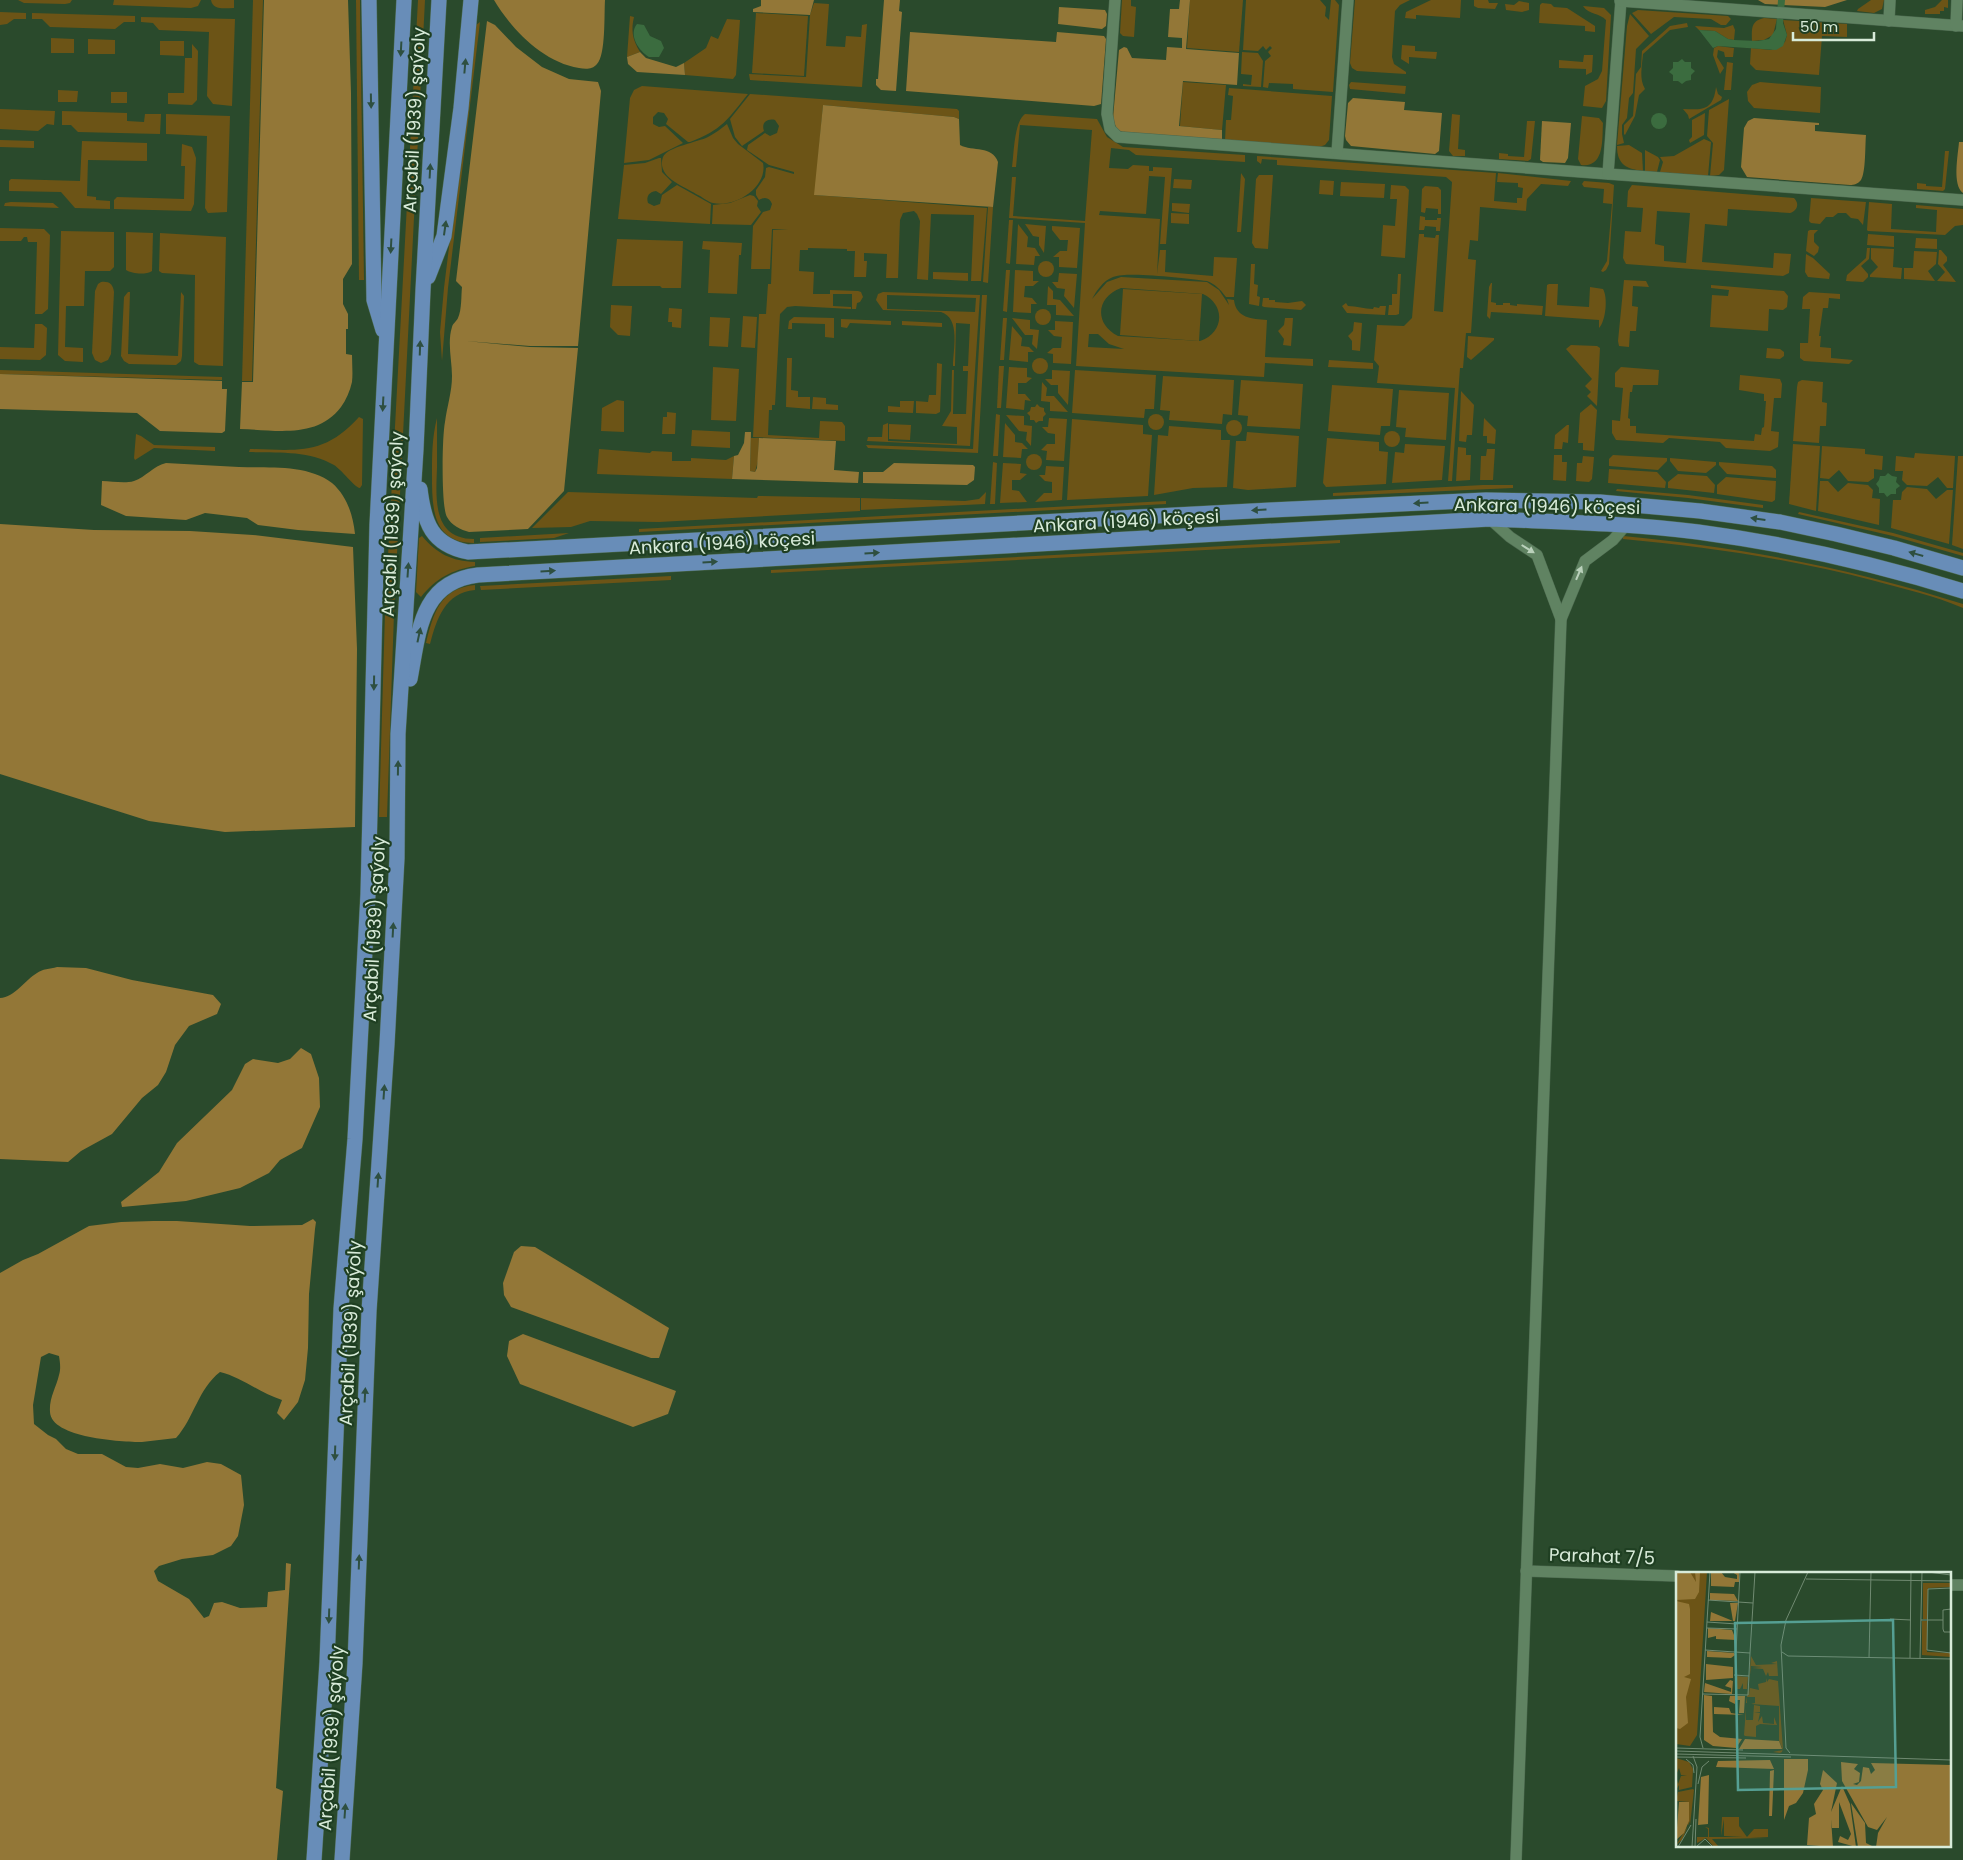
<svg xmlns="http://www.w3.org/2000/svg" width="1963" height="1860" viewBox="0 0 1963 1860" font-family="Poppins,sans-serif">
  <style>
    .green { fill: #6c5416; fill-rule: evenodd }
    .forest { fill: #937737 }
    .water { fill: #3b6c3f }
    .lines { fill: none; stroke-linecap: round; stroke-linejoin: round }
    .minor-casing { stroke: #4b684e; stroke-width: 12 }
    .major-casing { stroke: #4b684e; stroke-width: 16 }
    .minor { stroke: #608362; stroke-width: 11 }
    .major { stroke: #688db8; stroke-width: 15 }
    .oneway { fill: #2e4f40 }
    .oneway2 { fill: #bad1bb }
    .labels { text-anchor: middle; dominant-baseline: central; stroke-width: 4.5; stroke-linejoin: round; paint-order: stroke }
    .street-label { font-size: 18px; fill: #d8ebd9; stroke: #1f3f22 }
    .inset-road { fill: none; stroke: #708a71; stroke-width: 1 }
    .view { fill: #559f93; fill-opacity: 0.15; stroke: #559f93; stroke-width: 2.5 }
    .inset-edge { fill: none; stroke: #d8ebd9; stroke-width: 2.5 }
  </style>
  <rect width="100%" height="100%" fill="#2a4a2c"/>
  <g class="green">
    <path d="M18,0H72L70,3L65,4L24,3Z"/>
    <path d="M114,0H201L198,6L191,8L113,5Z"/>
    <path d="M211,0H234V8C225,8 213,11 211,0Z"/>
    <path d="M253,0H263L252,381H242Z"/>
    <path d="M356,0H360L364,280H359Z"/>
    <path d="M418,0H425L394,613L387,817H379L385,612Z"/>
    <path d="M1122,0H1131V6L1136,7L1134,37L1123,36L1120,33Z"/>
    <path d="M1190,0H1243L1239,52L1187,48Z"/>
    <path d="M1246,0H1320L1326,7L1325,16L1329,20L1331,0H1335L1339,5L1333,92L1293,89V84L1269,83L1268,88L1263,87L1265,61L1271,56L1268,52L1272,48L1270,46L1266,50L1263,46L1258,51L1243,50Z"/>
    <path d="M1355,0H1410L1400,5L1395,11L1392,57L1394,64L1406,72V74L1357,71L1352,68L1350,63Z"/>
    <path d="M1431,0H1461L1460,18L1416,15V19L1405,18L1406,12Z"/>
    <path d="M1474,0H1488L1489,3H1498L1495,9L1478,8L1474,6Z"/>
    <path d="M1871,0H1884L1882,9L1874,13L1857,11L1858,9Z"/>
    <path d="M1942,0H1948V8L1944,7V11H1940V14H1925V10L1935,7Z"/>
    <path d="M1519,1L1529,3V10L1522,12L1506,10L1505,4L1514,5Z"/>
    <path d="M814,3L829,4L826,46L845,47L846,36L861,37L862,25L867,24L862,87L750,80L749,74L806,77L810,15Z"/>
    <path d="M1542,3L1551,4L1554,7L1567,8L1595,26V32L1585,31V26L1539,23L1540,5Z"/>
    <path d="M1583,6L1604,8L1611,15L1606,101L1602,108L1583,106L1585,86L1598,79L1602,71L1606,20C1600,13 1589,15 1583,6Z"/>
    <path d="M1638,10L1728,16L1731,19L1726,25H1721L1711,19L1674,17L1651,34L1632,13Z"/>
    <path d="M0,12L26,13V19H14L7,24L0,25Z"/>
    <path d="M32,13L135,16V22H124L115,29L50,27L42,19H32Z"/>
    <path d="M756,13L808,16L804,76L752,73Z"/>
    <path d="M1630,14L1649,36L1636,49L1633,93L1629,98L1627,118L1622,125V134L1624,143L1617,145L1627,26Z"/>
    <path d="M630,16L634,17C631,29 632,39 640,52L627,57Z"/>
    <path d="M141,17L235,19L232,106L213,104L207,96L209,32L159,30L153,23L141,22Z"/>
    <path d="M1764,18L1777,19L1773,35L1764,40L1752,41C1752,30 1750,21 1764,18Z"/>
    <path d="M727,19L740,20L736,75L733,79L685,75L684,63L706,48L711,36L718,39Z"/>
    <path d="M1783,20L1847,24V37L1822,36L1819,75L1756,70L1750,64L1751,48L1771,50L1785,42L1787,35Z"/>
    <path d="M480,22L448,288L442,361L440,332L444,288L476,25Z"/>
    <path d="M1687,23L1688,27L1670,30L1643,54C1642,66 1639,79 1645,89L1639,95L1635,116L1625,135L1624,134V125L1633,116L1636,74L1641,67L1642,51L1670,26Z"/>
    <path d="M1733,25L1735,30L1734,40L1728,39L1715,31L1699,30L1695,26L1724,28Z"/>
    <path d="M51,38L74,39V53H51Z"/>
    <path d="M88,39L115,40V54H88Z"/>
    <path d="M160,41H184V56L160,55Z"/>
    <path d="M192,44L198,51L197,100L192,105L168,104V93H184L185,58H192Z"/>
    <path d="M1402,45L1415,46V51L1437,52L1436,59L1409,57V64L1401,59Z"/>
    <path d="M1718,46L1734,48L1733,57H1725L1724,52L1718,50L1717,57L1724,68L1720,74L1713,55L1714,48Z"/>
    <path d="M1242,52L1258,53L1263,61L1261,87L1243,86V84L1251,85L1252,75L1241,74Z"/>
    <path d="M1584,55H1593L1592,72L1586,75V69L1559,68V60L1583,62Z"/>
    <path d="M1727,62L1733,63L1731,90H1724Z"/>
    <path d="M1183,82L1226,85L1222,130L1180,126Z"/>
    <path d="M1351,82L1406,86L1405,94L1350,89L1349,85Z"/>
    <path d="M1760,82L1821,87L1820,113L1754,108L1748,101L1747,92L1752,85Z"/>
    <path d="M642,86L748,94C728,119 722,130 690,142H688L666,124L668,119L664,113L658,112L653,117V124L659,127L665,126L683,143L649,160L624,163L630,98L634,90Z"/>
    <path d="M1716,87L1718,94L1722,97L1721,100L1689,119L1688,115L1683,109C1704,110 1713,110 1716,87Z"/>
    <path d="M1229,88L1332,96L1329,140L1325,145L1319,147L1225,141L1226,120H1231L1233,96L1228,95Z"/>
    <path d="M58,90L78,91L77,102H58Z"/>
    <rect x="111" y="92" width="16" height="11"/>
    <path d="M750,94L957,109L959,111V119L954,117L823,105L815,195L987,208L981,281H971L974,215L931,214L928,280L917,279L920,221L917,214L914,211L903,213L900,220L898,278H886L887,254L864,253V261H867L866,277H854L855,251H847V249L808,248V250H800L799,271L814,272L813,294H830V290L858,291L861,292L863,297L860,302L857,303L856,309H852V294H833V306L851,307V309L795,306L787,307L780,314L775,405H772V410H769L768,435L819,438L820,421L842,422L845,426V441L753,437L759,314H766L768,284H771L773,230H788L772,229L770,269H751L753,226L763,212L770,210L772,204C770,198 765,196 759,200L756,195V190L765,177L766,168L769,167L794,174V172L769,165L747,150L748,145L765,133L770,136L777,133L779,126L775,120C767,118 761,123 764,131L742,146L735,137L730,119Z"/>
    <path d="M1729,99L1724,170L1719,175L1710,176L1713,143L1707,136L1709,110Z"/>
    <path d="M0,109L55,111L54,125L47,124L38,131L0,129Z"/>
    <path d="M62,111L127,113V121L144,122L145,114H161L160,134L78,132L71,125H62Z"/>
    <path d="M1705,113L1704,135L1690,143L1689,140L1692,137V120Z"/>
    <path d="M166,114L230,116L227,212L208,213L205,208L207,136L166,134Z"/>
    <path d="M1025,114L1097,119L1107,137L1123,147L1245,155V162L1136,155L1129,150L1111,148L1109,168L1128,169L1133,165L1149,166V171H1153V167L1172,168L1166,244H1160L1165,177L1149,176L1146,214L1100,211L1099,215L1160,219L1157,274L1160,250H1166L1165,272L1213,276L1214,257L1237,258L1234,297H1226C1220,289 1215,284 1207,281C1187,279 1130,271 1113,277C1103,281 1097,290 1092,299L1107,282L1121,277L1207,282L1219,290L1229,305L1227,299L1234,300C1236,318 1252,319 1267,320L1265,357L1313,359V366L1265,363L1264,377L1076,366L1085,223L1009,218L1012,177H1016L1013,216L1085,221L1092,130L1020,125L1016,167H1012C1014,153 1014,122 1025,114ZM1121,288L1203,294C1226,305 1224,333 1200,341L1118,336C1094,324 1096,297 1121,288ZM1089,334H1098L1109,344L1124,349L1088,347Z"/>
    <path d="M1452,114L1460,115L1458,149L1465,150V156H1453L1449,151Z"/>
    <path d="M1582,116L1599,118L1603,123C1602,139 1605,168 1581,165L1578,159Z"/>
    <path d="M1527,121H1535L1531,159L1528,161L1499,159V153L1508,154V156L1524,157Z"/>
    <path d="M727,124L733,138L738,144L763,163C768,187 735,208 713,203C708,202 701,196 696,194C683,186 656,177 663,157C667,147 698,142 708,137C715,133 721,129 727,124Z"/>
    <path d="M1704,139L1711,142L1708,176L1660,172L1663,162L1660,157L1674,156Z"/>
    <path d="M0,140L34,141V148L0,147Z"/>
    <path d="M82,141L147,143V161L88,160L87,196L96,197V200L110,201V209L75,208L61,192L9,191V181L11,179L80,181Z"/>
    <path d="M182,144L192,147L196,158L194,204L191,211L114,209V200L117,197L184,199L185,166H181Z"/>
    <path d="M1629,145L1642,153L1643,171C1627,169 1617,165 1617,146Z"/>
    <path d="M1645,150L1658,157L1660,160L1657,172L1645,171Z"/>
    <path d="M1945,151H1949L1945,189L1943,191L1917,189V183L1926,184V186L1942,187Z"/>
    <path d="M1257,156L1496,173L1494,201L1517,203V198H1522L1523,188L1518,187V183L1497,182L1498,173L1571,181L1568,186L1541,184L1527,199L1526,211L1480,207L1478,241L1470,240L1468,259L1476,260L1471,333H1466L1463,368H1460L1452,481H1448L1455,388L1377,383L1379,366L1374,360L1377,325L1404,326L1412,318L1419,234H1424V237L1435,238L1436,235H1439L1434,311L1443,312L1452,182L1446,177L1277,165V160L1262,159L1261,164L1257,161Z"/>
    <path d="M659,158H661L662,172L672,182L661,194L656,191C649,192 646,196 648,203L654,206L660,204L662,195L677,185L711,204L710,224L618,219L624,165L645,163Z"/>
    <path d="M1241,173L1245,179L1241,232H1237Z"/>
    <path d="M1259,175H1273L1268,249L1255,248L1252,243L1256,179Z"/>
    <path d="M1174,179L1192,180L1191,189L1173,188Z"/>
    <path d="M1320,180L1334,181L1333,195L1319,194Z"/>
    <path d="M1584,181L1609,183L1614,185L1609,264L1606,270L1603,272L1601,271L1607,261L1612,204L1603,203L1604,189L1584,187L1582,184Z"/>
    <path d="M1341,182L1385,184L1384,198L1340,196Z"/>
    <path d="M1391,185L1405,186L1409,190L1405,258L1381,256L1383,225L1395,226L1397,199H1390Z"/>
    <path d="M1632,185L1794,198C1800,204 1797,211 1790,213L1728,209L1727,226L1705,224L1702,262L1773,268L1774,253L1791,254L1789,273L1783,276L1626,264L1623,258L1625,231L1641,232L1643,208L1627,207L1628,191ZM1657,211L1690,213L1686,263L1664,261V246L1655,244V241Z"/>
    <path d="M1425,186L1438,187L1441,190V214H1438V209L1426,208L1425,213L1421,212L1422,189Z"/>
    <path d="M750,195L754,196L758,201L757,206L761,212L751,225L712,224L713,205L730,203Z"/>
    <path d="M1811,198L1866,202L1863,225L1858,219L1851,218L1846,213H1838L1833,217H1826L1820,224L1811,223L1809,221Z"/>
    <path d="M11,202L53,203L59,208L4,206L5,203Z"/>
    <path d="M1869,202L1892,204L1891,229L1936,232L1937,210L1916,208V205L1963,209V225L1955,226L1945,235L1868,231L1867,230Z"/>
    <path d="M1172,203L1190,204L1189,213L1172,211Z"/>
    <path d="M988,207H993L988,283L983,282Z"/>
    <path d="M1171,213L1189,214V224L1171,223Z"/>
    <path d="M1420,216L1425,217V220H1437V218H1441L1440,231H1436V227L1425,226L1424,230H1419Z"/>
    <path d="M1009,220H1013L1010,264L1006,263Z"/>
    <path d="M1018,224L1028,237L1027,247L1035,248L1040,256H1035L1034,265L1016,264Z"/>
    <path d="M1025,224L1046,226L1044,253L1039,245V237L1033,236Z"/>
    <path d="M1052,226L1080,228L1077,268L1059,267V257H1053L1060,251H1067L1068,240H1060L1052,230Z"/>
    <path d="M0,228L44,229L50,235L48,309L42,314H35L37,242H28L27,237H24L21,241H0Z"/>
    <path d="M1810,230H1818L1814,234V242L1819,247L1818,252L1814,256L1806,251L1808,231Z"/>
    <path d="M61,231L114,232V267L110,271H85L84,306H66L65,347L83,348V362L65,361L58,355Z"/>
    <path d="M126,232L153,233L152,271C146,275 132,274 126,270Z"/>
    <path d="M160,233L226,237L223,366L199,365L194,362L195,275L162,273L159,271Z"/>
    <path d="M1868,234L1894,236V247L1867,245Z"/>
    <path d="M1916,238L1937,239V249L1915,248Z"/>
    <path d="M617,239L683,241L681,288H662L660,286H612Z"/>
    <path d="M703,241L742,243L741,255H739L737,294L708,293L710,250L702,249Z"/>
    <path d="M1867,248H1870L1869,259L1861,266L1868,274V277L1863,282L1846,281L1847,275L1866,258Z"/>
    <path d="M1871,248L1894,249L1893,267L1902,268L1901,279L1870,277V275L1878,267L1871,259Z"/>
    <path d="M1939,250H1941L1947,257V261L1943,265L1956,282L1937,281L1945,272L1938,264Z"/>
    <path d="M1914,251L1937,252L1936,264L1928,271L1935,281L1904,279V268H1913Z"/>
    <path d="M1806,254L1813,258L1830,274L1829,279L1808,277L1805,272Z"/>
    <circle cx="1046" cy="269" r="8"/>
    <path d="M1251,264H1255L1254,284L1258,285L1257,296L1260,297L1259,306L1249,304Z"/>
    <path d="M1006,270H1010L1007,312L1003,311Z"/>
    <path d="M1015,270L1033,271V281H1039L1033,286H1025L1024,297L1032,298L1037,304H1031V313L1013,312Z"/>
    <path d="M933,272L968,273V281L933,279Z"/>
    <path d="M1059,273L1077,274L1074,308L1064,296L1065,289L1057,288L1052,282H1058Z"/>
    <path d="M1398,274H1401L1399,314L1396,315H1388L1389,305H1392V294H1397Z"/>
    <path d="M1624,280L1646,281L1649,287L1633,286L1632,306L1638,307L1636,331H1630L1629,347L1619,346L1618,341Z"/>
    <path d="M101,282C109,281 113,284 114,292L111,354L108,360L101,363L95,360L92,353L95,291L98,284Z"/>
    <path d="M1491,283H1492L1491,302L1496,303V305H1503V303H1510V305L1517,306V304L1543,306L1542,315L1491,312L1490,319L1487,316L1489,287Z"/>
    <path d="M1549,284H1558L1557,305L1589,307L1590,287L1603,289C1608,297 1606,321 1599,328V320L1545,316L1547,285Z"/>
    <path d="M1711,285L1784,291L1788,296L1787,307L1783,310L1769,309L1768,331L1710,327L1712,295L1728,296L1729,290L1711,288Z"/>
    <path d="M1048,286L1053,291V299L1060,300L1074,316L1056,315V305H1047Z"/>
    <path d="M1123,289L1202,294L1199,341L1120,335Z"/>
    <path d="M128,292H130L128,354L178,356L181,292L184,296L182,356L181,361L176,365L129,364L124,361L121,356L124,297Z"/>
    <path d="M883,292L980,295L970,446L867,441L868,437H882L883,425L888,423V441L957,444V427L942,426L951,411L952,370H954L953,414H966L968,371H963V366H968L970,324L956,323L955,366H953C953,350 961,318 941,312L883,310L876,300L878,294ZM887,295L976,298L975,312L887,309Z"/>
    <path d="M1809,292L1840,294V299L1829,298L1828,308H1823L1819,336H1821L1820,347L1831,348V358L1853,360L1849,364L1804,361L1800,358V343H1808L1810,309H1802L1803,297Z"/>
    <path d="M982,295H987L978,453L868,448L866,445L973,449Z"/>
    <path d="M1263,298H1269V300H1275V302L1288,303L1302,301L1306,305L1301,310L1264,307L1262,306Z"/>
    <path d="M1346,303L1348,306C1357,306 1364,309 1373,309L1374,307L1379,308L1380,306H1386L1385,315L1347,313L1342,306Z"/>
    <path d="M611,305L632,306L630,336L618,335L610,327Z"/>
    <path d="M669,308L682,309L681,328L672,327V322H668Z"/>
    <circle cx="1043" cy="317" r="8"/>
    <path d="M743,316L757,317L755,348L741,347Z"/>
    <path d="M710,317L730,318L728,347L709,346Z"/>
    <path d="M794,317L834,318V338L825,337V324L792,323V329H788L789,321Z"/>
    <path d="M1003,318H1007L1004,360H1000Z"/>
    <path d="M1012,318L1030,320V329L1039,330L1037,349L1032,344L1033,335H1025Z"/>
    <path d="M1285,318H1293L1291,346L1283,345L1284,339L1278,331L1284,325Z"/>
    <path d="M841,319L891,321V325L850,323L847,328L841,327Z"/>
    <path d="M902,321L942,323V327L902,325Z"/>
    <path d="M1055,321L1073,322L1071,364L1053,363V354L1047,353L1053,348H1061L1062,337L1054,336L1048,330H1055Z"/>
    <path d="M1354,322L1362,323L1360,351L1352,350V341L1348,336L1353,331Z"/>
    <path d="M35,324H42L47,328L46,355L40,360L0,359V347L34,348Z"/>
    <path d="M1012,326L1022,338L1021,346L1029,347L1034,352H1028V362L1009,360Z"/>
    <path d="M1468,336L1494,338V340L1471,360L1467,357Z"/>
    <path d="M1571,345L1597,346L1600,348L1597,406L1587,396L1591,392L1585,386L1592,379L1566,349Z"/>
    <path d="M1767,348L1780,349L1784,352V356L1780,359L1766,358Z"/>
    <circle cx="1040" cy="366" r="8"/>
    <path d="M787,358H792L791,390L798,391V397H810V409L786,407Z"/>
    <path d="M1329,360L1373,363V369L1328,367Z"/>
    <path d="M937,363L942,364L940,412L936,414L916,413V401L928,402L929,395H936Z"/>
    <path d="M999,366H1004L1001,408H997Z"/>
    <path d="M713,367L739,369L736,421L711,420Z"/>
    <path d="M1009,367L1027,368V377L1032,378L1026,383H1018V394H1025L1031,401L1025,400L1024,410L1006,408Z"/>
    <path d="M1621,367L1659,370L1658,385H1633L1632,392H1630L1628,418L1630,419V426H1636V433L1754,441L1755,434L1761,435L1762,428L1764,427L1766,401H1764V394L1739,390L1740,375L1780,379L1782,384L1781,398H1774L1771,431L1779,432L1778,447L1770,451L1726,448L1720,442L1669,438L1663,443L1616,440L1612,433V420L1620,421L1623,388L1615,387V373Z"/>
    <path d="M0,370L222,377V380L0,374Z"/>
    <path d="M1052,370L1070,371L1068,405L1058,393V385H1051L1045,379H1052Z"/>
    <path d="M1075,370L1156,375L1154,409H1145L1144,418L1072,413Z"/>
    <path d="M1163,376L1234,380L1232,415L1223,414L1222,424L1169,420L1170,411L1160,410Z"/>
    <path d="M1241,380L1303,384L1300,429L1247,426L1248,416L1238,415Z"/>
    <path d="M1802,380L1823,382L1822,402L1827,403L1826,426H1820L1819,443L1793,441L1797,387L1798,382Z"/>
    <path d="M1042,382L1047,388L1046,396H1054L1068,412L1050,411V402L1041,401Z"/>
    <path d="M1332,385L1393,389L1390,426H1381L1380,435L1328,431Z"/>
    <path d="M1399,390L1449,393L1446,440L1405,437L1406,428L1396,427Z"/>
    <path d="M1461,391L1474,405L1472,435H1467L1466,442L1459,441Z"/>
    <path d="M813,397L826,398V404L838,405V410L812,409Z"/>
    <path d="M617,400L624,401V432L601,431L602,408Z"/>
    <path d="M900,401H914L913,413L888,412V406L900,407Z"/>
    <path d="M1037,404L1040,407L1044,408V411L1046,414L1043,417V421H1039L1036,423L1034,420H1030V416L1027,413L1030,411L1031,407H1035Z"/>
    <path d="M1591,404L1597,410L1594,451L1583,450V443H1578L1580,413Z"/>
    <path d="M667,412L676,413L675,434H662L663,417H667Z"/>
    <circle cx="1156" cy="422" r="8"/>
    <path d="M996,414L1000,415L998,456H993Z"/>
    <path d="M1006,415L1024,416V425L1032,426L1031,446L1026,440L1027,432L1019,431Z"/>
    <path d="M359,417L363,419L362,485L360,488C354,487 342,470 334,465C309,450 278,453 249,452L250,449C297,450 324,456 359,417Z"/>
    <path d="M437,418C437,435 437,452 437,468C436,498 432,539 474,539V543C432,543 432,507 432,475C432,455 432,438 437,418Z"/>
    <path d="M1049,418L1067,419L1064,461L1046,460L1047,451L1041,450L1047,444H1055V434L1048,433L1042,427H1048Z"/>
    <path d="M1484,418L1496,430L1495,444L1487,443V436H1483Z"/>
    <path d="M1072,419L1143,425V434L1152,435L1148,496L1067,500Z"/>
    <circle cx="1234" cy="428" r="8"/>
    <path d="M1005,423L1015,435V442L1022,443L1028,449H1022L1021,458L1003,457Z"/>
    <path d="M889,424L911,425L910,440L889,439Z"/>
    <path d="M1567,425H1569L1568,443L1563,442L1562,449H1554L1555,435Z"/>
    <path d="M1169,426L1221,430V440H1230L1227,487L1193,488L1154,495L1158,435L1168,436Z"/>
    <path d="M692,430L730,432V448L691,446Z"/>
    <circle cx="1392" cy="439" r="8"/>
    <path d="M1247,432L1299,436L1296,487L1248,490L1233,488L1236,441H1246Z"/>
    <path d="M136,434L141,436L154,445L215,447V451L154,448L135,460L134,458Z"/>
    <path d="M751,438H759L758,461L755,472L750,471Z"/>
    <path d="M1327,438L1379,442V451L1388,452L1386,484L1326,487L1323,483Z"/>
    <path d="M1405,444L1445,446L1442,480L1392,483L1395,452L1404,453Z"/>
    <path d="M1793,444L1820,446L1816,511L1789,504Z"/>
    <path d="M1822,446L1865,449V454L1883,456L1882,470L1874,469V478L1868,482L1848,481L1839,470L1829,479L1820,478Z"/>
    <path d="M1458,447L1466,448V455H1471L1470,480L1456,481Z"/>
    <path d="M599,449L650,453L652,451L672,452V461H691V458L726,460L734,456L732,479L597,474Z"/>
    <path d="M1487,449H1495L1493,480H1480L1481,456H1486Z"/>
    <path d="M1915,453L1955,456L1953,488H1947L1938,477L1927,486L1907,485L1902,480L1903,471H1895L1896,456L1914,458Z"/>
    <circle cx="1034" cy="462" r="8"/>
    <path d="M1554,455H1562V462H1567L1566,481L1553,480Z"/>
    <path d="M1613,455L1667,458V461L1658,470L1609,466V459Z"/>
    <path d="M1583,456L1594,457L1592,479L1589,482L1576,481L1577,463H1582Z"/>
    <path d="M1958,456H1963V549L1952,545Z"/>
    <path d="M1670,458L1716,462V465L1706,473L1678,471L1670,461Z"/>
    <path d="M993,462L997,463L995,504H990Z"/>
    <path d="M1719,462L1772,466L1776,470V478L1727,474L1719,465Z"/>
    <path d="M1003,463L1021,464L1020,473L1027,474L1020,480H1012V490L1019,491L1027,502L1000,503Z"/>
    <path d="M1046,466L1064,467L1062,500L1035,502L1044,493H1052V482L1045,481L1039,475H1045Z"/>
    <path d="M1609,469L1657,472L1666,482L1665,488L1608,483Z"/>
    <path d="M1678,474L1707,476L1715,485L1714,493L1668,488V482Z"/>
    <path d="M1726,477L1776,481L1775,500L1772,502L1717,494V485Z"/>
    <path d="M1820,481H1828L1838,492L1848,483L1868,485L1873,490L1872,498L1880,499L1879,525L1818,511Z"/>
    <path d="M1483,485H1513V488L1333,496V493Z"/>
    <path d="M1907,487L1927,489L1936,499L1947,490H1953L1949,544L1891,528L1893,500H1901L1902,492Z"/>
    <path d="M1617,489L1688,495L1763,505V508L1688,498L1616,491Z"/>
    <path d="M568,492L757,498L758,496L860,498V511L659,522L590,521L571,527L532,528Z"/>
    <path d="M986,492L985,504L861,510V498L965,501L979,499Z"/>
    <path d="M1166,501V504L639,532V529Z"/>
    <path d="M1799,512L1893,533L1963,553V556L1893,536L1798,514Z"/>
    <path d="M569,533L554,538L480,542V538Z"/>
    <path d="M422,536C437,554 452,561 475,562V566C452,570 436,578 421,597L416,592L419,538Z"/>
    <path d="M1623,536C1740,547 1851,568 1963,604V608C1935,596 1905,589 1875,581C1792,559 1708,547 1623,539Z"/>
    <path d="M1340,540V543L771,573V570Z"/>
    <path d="M671,576V580L481,590L480,586Z"/>
    <path d="M475,585V590C445,593 437,618 430,644L426,643C433,614 440,588 475,585Z"/>
  </g>
  <g class="forest">
    <path d="M264,0H348L351,93L352,264L343,279V304L348,314V329H346V354L352,355C352,364 353,373 352,382C350,391 346,400 341,407C317,439 276,430 240,429L242,382H253Z"/>
    <path d="M494,0H605C604,14 606,55 597,64C592,70 585,69 579,68C543,62 512,30 494,0Z"/>
    <path d="M761,0H814L810,15L753,12V9L761,6Z"/>
    <path d="M884,0H900L899,11L902,12L896,91L881,90L876,85V79H878Z"/>
    <path d="M1180,0H1190L1186,49L1239,53L1237,85L1183,81L1179,126L1222,130V141L1126,133C1117,131 1115,127 1113,118L1119,50L1124,47L1127,48L1132,58L1166,60L1167,47L1182,48V38L1168,37L1170,9H1179Z"/>
    <path d="M1758,0H1847L1825,7L1765,4Z"/>
    <path d="M1059,7L1105,10L1107,14L1106,26L1102,29L1058,24Z"/>
    <path d="M487,21L495,25L516,47L542,67L569,79L598,82L601,91L578,346H530L466,341L530,347L578,348L564,491L528,529L469,532C461,530 451,525 447,517C441,507 442,436 445,422C447,406 452,392 452,376C452,360 447,343 452,327C453,323 457,321 458,318C462,309 461,296 462,287L456,281Z"/>
    <path d="M910,32L1056,42L1057,32L1104,36L1106,39L1101,104L1094,106L906,91Z"/>
    <path d="M640,52L646,58L676,67L684,63L685,75L637,72L628,64L627,57Z"/>
    <path d="M1353,98L1405,102L1404,110L1442,113L1439,151L1435,154L1351,146L1346,140L1345,136L1348,103Z"/>
    <path d="M823,105L954,117L959,119L960,145C973,152 992,145 998,162L993,207L814,195Z"/>
    <path d="M1754,118L1819,123V125H1815V131L1866,135C1865,145 1866,172 1861,180C1858,184 1854,185 1850,185L1747,177L1741,167L1744,128L1748,121Z"/>
    <path d="M1542,121L1571,123L1568,158L1565,163L1543,162L1540,160Z"/>
    <path d="M1959,142H1963V193C1952,185 1958,155 1959,142Z"/>
    <path d="M0,374L222,381V389H227L225,431L222,433L160,431L137,413L0,409Z"/>
    <path d="M745,432H751L750,471L755,472L757,468L759,438L836,441L834,470L859,472L858,483L732,479L734,456L738,455L744,443Z"/>
    <path d="M166,463C190,464 214,466 239,467C267,468 308,464 332,483C347,496 353,515 355,534L298,530L258,525L247,518L205,513L186,520L126,516L101,505L102,481C112,481 124,484 134,481C146,477 153,466 166,463Z"/>
    <path d="M894,463L973,465L975,467L974,480L967,485L863,483V472H883Z"/>
    <path d="M0,524L94,530L190,531L253,535L353,547L357,649L355,827L225,832L149,821L0,774Z"/>
    <path d="M57,967L86,968L132,980L213,995L221,1004L217,1014L189,1026L175,1045L166,1072L158,1085L142,1098L112,1134L81,1151L68,1162L0,1159V998C15,997 25,980 37,973C42,969 50,969 57,967Z"/>
    <path d="M301,1048L311,1054L319,1078L320,1107L302,1148L280,1160L269,1173L240,1188L186,1201L122,1207L121,1202L159,1172L177,1143L232,1090L245,1064L253,1059L278,1063L290,1059Z"/>
    <path d="M313,1219L316,1222L315,1229L309,1294L308,1348L305,1380L298,1402L284,1420L277,1413L282,1400C260,1393 241,1377 220,1372C198,1389 194,1418 176,1438C165,1439 153,1441 142,1442C122,1442 51,1438 50,1412C49,1398 56,1388 59,1375C61,1369 60,1362 59,1356L49,1353L41,1357L33,1405L34,1424L48,1435L56,1439L66,1449L78,1454H102L126,1467L138,1468L160,1464L183,1468L207,1462L221,1464L241,1475L244,1505L238,1536L231,1546L213,1555L182,1559L159,1566L154,1571L158,1581L189,1599L204,1618L209,1616L214,1603L222,1602L240,1608L267,1607L268,1592L285,1590L286,1563L291,1564L276,1788L283,1791L277,1860H0V1273L23,1260L38,1254L89,1226L121,1222L153,1221H177L250,1226L302,1225Z"/>
    <path d="M521,1246L535,1247L669,1328L659,1358H651L511,1307L504,1295L503,1283L514,1252Z"/>
    <path d="M523,1334L676,1391L668,1414L633,1427L520,1384L507,1356L509,1341Z"/>
  </g>
  <g class="water">
    <path d="M1778,0H1785L1783,23L1787,35L1783,46L1776,50L1718,46L1713,48L1699,30L1715,31L1728,39L1734,40L1758,41L1769,39L1776,29Z"/>
    <path d="M637,24L644,25L650,36L661,41L664,48L659,57H649C639,51 628,35 637,24Z"/>
    <path d="M1682,59L1685,62H1691V68L1695,71L1691,75V80L1686,81L1682,84L1678,81H1673V75L1669,72L1673,68V62H1678Z"/>
    <circle cx="1659" cy="121" r="8"/>
    <path d="M1888,473L1892,476L1897,477L1896,482L1900,486L1896,489V494H1891L1887,497L1884,493H1879V488L1876,484L1879,480L1880,476H1885Z"/>
  </g>
  <g class="lines">
    <defs>
      <g id="minor">
        <path d="M1115,0L1107,114L1110,129L1118,137L1608,174"/>
        <path d="M1621,0L1608,174L1963,200"/>
        <path d="M1620,1L1963,26"/>
        <path d="M1889,21L1890,0"/>
        <path d="M1956,26L1957,0"/>
        <path d="M1337,153L1348,0"/>
        <path d="M1490,519L1510,537L1537,555L1561,619"/>
        <path d="M1526,1571L1677,1576"/>
        <path d="M1949,1585H1963"/>
        <path d="M1516,1860L1561,619L1585,561L1613,540L1626,525"/>
      </g>
      <g id="major">
        <path d="M369,0L374,300L383,330"/>
        <path d="M428,277L444,236L461,108L471,0"/>
        <path d="M420,489C424,523 432,545 468,552L1271,510L1486,500L1600,502L1700,511L1780,522L1836,534L1894,548L1963,568"/>
        <path d="M410,679C419,632 420,582 478,575L1490,519C1559,522 1629,523 1698,532C1788,544 1876,564 1963,591"/>
        <path d="M314,1860L327,1662L341,1309L355,1139L368,894L377,525L404,0"/>
        <path d="M342,1860L355,1663L369,1311L387,1044L397,858L398,734L416,449L423,290L439,0"/>
      </g>
    </defs>
    <use href="#minor" class="minor-casing"/>
    <use href="#major" class="major-casing"/>
    <use href="#minor" class="minor"/>
    <use href="#major" class="major"/>
  </g>
  <defs><path id="oneway-solid" d="M-6-.8H1V-3.2L6.5 0L1 3.2V.8H-6Z" transform="scale(1.25)"/></defs>
  <g class="oneway">
    <use href="#oneway-solid" transform="translate(401 49) rotate(93)"/>
    <use href="#oneway-solid" transform="translate(465 66) rotate(-85)"/>
    <use href="#oneway-solid" transform="translate(371 101) rotate(89)"/>
    <use href="#oneway-solid" transform="translate(430 171) rotate(-87)"/>
    <use href="#oneway-solid" transform="translate(445 228) rotate(-82)"/>
    <use href="#oneway-solid" transform="translate(391 246) rotate(93)"/>
    <use href="#oneway-solid" transform="translate(420 348) rotate(-88)"/>
    <use href="#oneway-solid" transform="translate(383 404) rotate(93)"/>
    <use href="#oneway-solid" transform="translate(1421 503) rotate(177)"/>
    <use href="#oneway-solid" transform="translate(1259 510) rotate(177)"/>
    <use href="#oneway-solid" transform="translate(1758 519) rotate(-172)"/>
    <use href="#oneway-solid" transform="translate(872 553) rotate(-3)"/>
    <use href="#oneway-solid" transform="translate(1916 554) rotate(-164)"/>
    <use href="#oneway-solid" transform="translate(710 562) rotate(-3)"/>
    <use href="#oneway-solid" transform="translate(408 570) rotate(-86)"/>
    <use href="#oneway-solid" transform="translate(548 571) rotate(-3)"/>
    <use href="#oneway-solid" transform="translate(419 635) rotate(-78)"/>
    <use href="#oneway-solid" transform="translate(374 683) rotate(91)"/>
    <use href="#oneway-solid" transform="translate(398 768) rotate(-89)"/>
    <use href="#oneway-solid" transform="translate(393 930) rotate(-87)"/>
    <use href="#oneway-solid" transform="translate(384 1092) rotate(-86)"/>
    <use href="#oneway-solid" transform="translate(378 1180) rotate(-86)"/>
    <use href="#oneway-solid" transform="translate(365 1395) rotate(-87)"/>
    <use href="#oneway-solid" transform="translate(335 1453) rotate(92)"/>
    <use href="#oneway-solid" transform="translate(359 1562) rotate(-88)"/>
    <use href="#oneway-solid" transform="translate(329 1616) rotate(92)"/>
    <use href="#oneway-solid" transform="translate(345 1811) rotate(-86)"/>
  </g>
  <g class="oneway2">
    <use href="#oneway-solid" transform="translate(1528 549) rotate(32)"/>
    <use href="#oneway-solid" transform="translate(1579 573) rotate(-67)"/>
  </g>
  <g class="labels">
    <g class="street-label">
      <text transform="translate(414 120) rotate(-87)">Arçabil (1939) şaýoly</text>
      <text transform="translate(1547 506) rotate(1)">Ankara (1946) köçesi</text>
      <text transform="translate(1126 521) rotate(-3)">Ankara (1946) köçesi</text>
      <text transform="translate(392 524) rotate(-87)">Arçabil (1939) şaýoly</text>
      <text transform="translate(722 543) rotate(-3)">Ankara (1946) köçesi</text>
      <text transform="translate(374 929) rotate(-87)">Arçabil (1939) şaýoly</text>
      <text transform="translate(350 1333) rotate(-87)">Arçabil (1939) şaýoly</text>
      <text transform="translate(1602 1556) rotate(2)">Parahat 7/5</text>
      <text transform="translate(331 1738) rotate(-86)">Arçabil (1939) şaýoly</text>
    </g>
  </g>
  <g transform="translate(1676 1572)">
    <rect width="275" height="275" fill="#2a4a2c"/>
    <path d="M0,0H31L21,163L14,174L0,172ZM247,11H275V15L252,16L251,47H247ZM246,49H251V80L275,81V85L246,83ZM75,84L80,93L101,92L95,91L101,89L102,104H93L92,100L90,104L87,97L76,96L86,95L75,94L73,111ZM60,104L72,105L71,117H67V111L64,117H59ZM90,106L91,110L93,107L102,109L107,177L106,180L104,181L97,180L107,178L103,169V134L75,132L79,131V125H71V131L75,132L71,131H70L73,112L74,123V116L83,118L82,112L90,110ZM78,133L84,134V140H78L84,141L82,150L86,144L87,151L98,152V145L101,153L84,152L80,154V165L69,164L68,163L70,136V148H77ZM0,186L13,190L17,197L16,215L3,218V213L0,218V204L2,212L5,204H11L5,203L3,196L0,203ZM17,217L18,218L14,253V249L6,268L0,273L12,254L13,233V230L0,229L2,220ZM46,245H63V254L71,265L78,257H92V265H74L93,266V245V266L36,267L43,275H38L30,266L21,271V265H32V257L29,255L33,256V265H67L48,264V247L45,264Z" fill="#6c5416"/>
    <path d="M0,0H14L20,10L19,0H24L23,20L19,27L0,28ZM35,0H45L49,5L61,7V3L56,0H63V10H59L58,15L35,14ZM34,21L58,22L62,29L34,28ZM0,29L13,32L14,37V102L8,105L15,107L10,125L12,151L4,157L0,156ZM54,31H62L59,49H34L35,40L57,49ZM32,56L56,58L60,68L40,67V64L32,66ZM31,79L58,81L59,83L55,86L31,85ZM30,92L57,95V106L30,108ZM54,108L57,109L56,122L28,120L29,111L55,120V116L49,114ZM28,123L36,124L37,160L44,165L66,167L60,176L37,174L28,168ZM54,124H69L68,141H63L64,128H59V132L53,129ZM38,135L53,136L55,141L68,143L38,142ZM69,167L103,169L106,177H63ZM108,187H132V198L127,221L120,231L113,234L108,248ZM94,188L98,197L40,195L42,189ZM165,190L182,192L178,197L184,201L183,210L177,212L181,213L185,209L187,195L193,196L195,202L199,198L195,191L275,193V275H200L202,261L211,245L201,258L192,255L166,209ZM98,198L96,244H93L94,199ZM147,198L161,211L155,240L166,214L174,232L180,275L162,270L164,264L172,268L175,262L163,230V256H156L155,247L157,275L131,273L133,246L140,242L138,232L147,218L144,212ZM33,203L32,252L22,253L25,205ZM3,230H13V249L8,261L0,268ZM175,231L189,251L190,271L198,275H182Z" fill="#937737"/>
    <path class="inset-road" d="M252,0L275,3M130,7L275,9M275,16L252,17L251,78L275,81M32,28L77,31M275,37L267,38V57L268,60H275M214,47L235,48M245,48H267M31,50L61,52M31,56L61,57M29,78L74,81L79,0M60,80L64,0M106,80L112,84L275,87M193,86L195,0M234,86L235,0M244,86L246,0M58,103L73,104M27,122L72,123L74,81M0,176L67,178M27,176L24,165L34,0M0,179L275,188M114,181L110,176L105,73L110,48L132,0M0,182L115,185M0,185L70,186M10,187L17,193L18,201M22,212L26,195L33,189M2,275L15,253M16,275L21,195L17,184M19,275L20,247M20,275L29,267L37,275"/>
    <path class="view" d="M217,48L220,215L62,218L59,51Z"/>
    <rect width="275" height="275" class="inset-edge"/>
  </g>
  <path d="M1793 32v8h81v-8" fill="none" stroke="#d8ebd9" stroke-width="2.5"/>
  <text x="1800" y="32" font-size="15" fill="#d8ebd9" stroke="#1f3f22" stroke-width="4" paint-order="stroke">50 m</text>
</svg>
